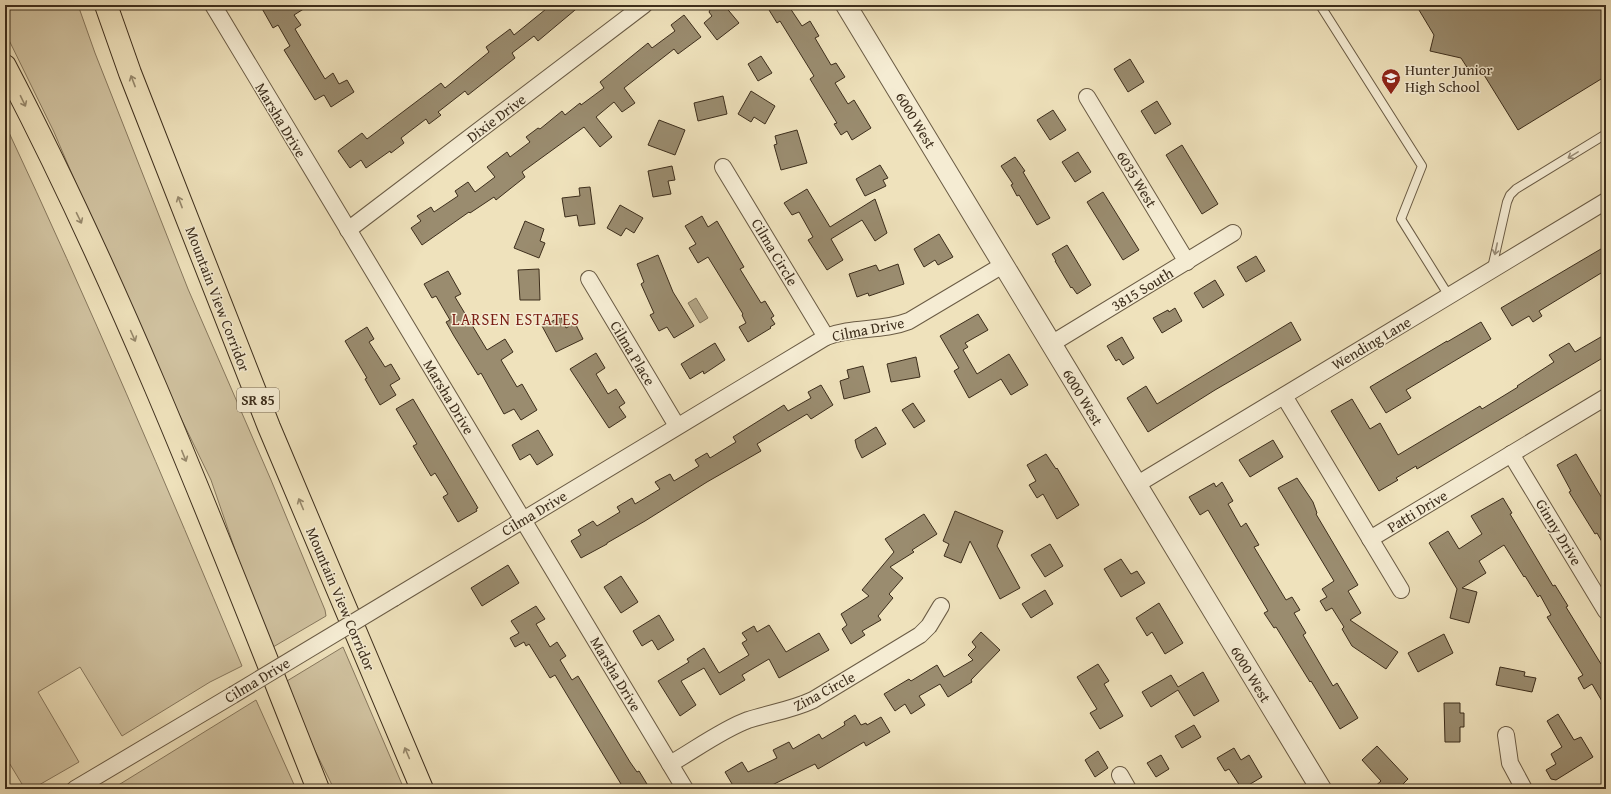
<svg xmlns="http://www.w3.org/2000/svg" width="1611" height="794" viewBox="0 0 1611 794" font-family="'Gentium Book Plus',serif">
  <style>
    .green { fill: #d1c3a1; stroke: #87785e }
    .water { fill: #b2a586; stroke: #83755c }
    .building { fill: #9a8c6f; stroke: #3d2e1c }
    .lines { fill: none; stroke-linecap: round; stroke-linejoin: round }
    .service-casing { stroke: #6a5b44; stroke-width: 10 }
    .minor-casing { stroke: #6a5b44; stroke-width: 18 }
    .tertiary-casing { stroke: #6a5b44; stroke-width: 22 }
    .trunk-casing { stroke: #3d2e1c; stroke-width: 24 }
    .service { stroke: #f5ecd3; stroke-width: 8 }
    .minor { stroke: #f5ecd3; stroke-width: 16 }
    .tertiary { stroke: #f5ecd3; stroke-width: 20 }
    .trunk { stroke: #efe2bc; stroke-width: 22 }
    .minor-bridge-casing { stroke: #6a5b44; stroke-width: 18; stroke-linecap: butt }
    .minor-bridge { stroke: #f5ecd3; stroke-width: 16 }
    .oneway { stroke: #96886c }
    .oneway2 { stroke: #998d78 }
    .labels { text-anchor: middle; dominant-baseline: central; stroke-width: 3; stroke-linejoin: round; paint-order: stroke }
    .shield { fill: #f5ecd3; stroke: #746753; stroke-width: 1 }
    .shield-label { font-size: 14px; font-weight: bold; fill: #3d2e1c }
    .poi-label { font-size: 15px; fill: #3d2e1c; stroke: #f5ecd3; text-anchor: start }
    .street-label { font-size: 15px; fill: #3d2e1c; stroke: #f5ecd3 }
    .neighbourhood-label { font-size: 16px; letter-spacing: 1px; fill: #7a1f14; stroke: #f5ecd3 }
  </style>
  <rect width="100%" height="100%" fill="#efe2bc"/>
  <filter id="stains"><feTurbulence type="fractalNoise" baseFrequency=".005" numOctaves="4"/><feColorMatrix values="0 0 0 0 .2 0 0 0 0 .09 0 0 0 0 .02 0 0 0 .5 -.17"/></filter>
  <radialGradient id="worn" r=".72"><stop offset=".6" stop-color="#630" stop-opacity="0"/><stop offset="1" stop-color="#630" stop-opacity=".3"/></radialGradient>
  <g class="green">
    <path d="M5,5H78L95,53L188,289L271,480L325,610L326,616L268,650L259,619L211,480L142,338L54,132L5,32Z"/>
    <path d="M5,124C89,303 166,484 242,666L210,682L122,736L80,667L38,692L79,762L32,789H25L5,756Z"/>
    <path d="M343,647L404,789H334L282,684Z"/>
    <path d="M256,700L296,789H112Z"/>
  </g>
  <path class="water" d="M696,298L708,318L700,323L688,303Z"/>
  <g class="building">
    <path d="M260,5H310L294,15L301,25L295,29L325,79L333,73L339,84L347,80L354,92L331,107L324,95L315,100L284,50L290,46L278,25L273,28Z"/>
    <path d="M551,5H581L538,41L534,36L512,53L515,58L468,95L465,91L438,112L441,115L429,124L426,119L401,138L404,143L391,153L390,151L366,168L361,160L350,168L338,151L362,133L367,139L441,83L445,88L489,52L486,47L510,29L514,35Z"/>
    <path d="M706,5H724L739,23L717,40L704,23L712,16L709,12L710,10Z"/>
    <path d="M766,5H788L802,26L810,21L819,36L815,38L831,65L836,63L845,77L835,83L848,104L854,100L871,128L852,140L847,131L841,135L834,124L837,123L810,79L814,76L780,21L777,23Z"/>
    <path d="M1416,5H1602L1606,11V76L1518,130L1481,70L1472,75L1461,58L1430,51L1434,35Z"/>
    <path d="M684,15L701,37L678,54L674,49L624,88L635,103L622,112L614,102L596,117L612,137L600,147L584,127L522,172L525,177L496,200L494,197L470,213L469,212L422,245L411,228L421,221L417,216L431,207L434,212L458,196L455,191L468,182L475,192L495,177L487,167L507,152L510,157L530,142L526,137L538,128L540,129L562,111L565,115L580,103L581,105L604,88L600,82L648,43L652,48L675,31L671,25Z"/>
    <path d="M761,56L772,73L758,81L748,64Z"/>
    <path d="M1130,59L1144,82L1128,92L1114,69Z"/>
    <path d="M751,91L775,106L765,124L754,117L751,122L738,114Z"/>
    <path d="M723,96L727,114L698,121L694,103Z"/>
    <path d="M1157,101L1171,124L1155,134L1141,111Z"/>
    <path d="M1053,110L1066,130L1050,140L1037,120Z"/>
    <path d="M659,120L685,130L675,155L648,145Z"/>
    <path d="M797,130L807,163L781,170L774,145L777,144L775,136Z"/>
    <path d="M1182,145L1218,204L1202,214L1166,155Z"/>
    <path d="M1078,152L1091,172L1075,182L1062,162Z"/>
    <path d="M1015,157L1025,171L1023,172L1050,218L1037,225L1019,195L1017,196L1011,185L1013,184L1001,166Z"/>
    <path d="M880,165L888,178L883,180L886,186L865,196L856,179Z"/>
    <path d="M672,166L675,180L668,181L671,194L653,197L648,171Z"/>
    <path d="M590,187L595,224L579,226L577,215L565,217L562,198L580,196L579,188Z"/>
    <path d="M807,189L830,227L875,199L887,233L875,241L862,220L831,239L843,260L827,270L808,240L813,237L799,212L792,215L784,203Z"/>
    <path d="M1103,192L1139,250L1123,260L1087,202Z"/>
    <path d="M620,205L643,218L634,233L626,228L621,236L607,228Z"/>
    <path d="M702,216L708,227L717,221L744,267L740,269L761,303L765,301L774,316L771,318L775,324L770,327L771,328L748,342L739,327L746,323L742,315L743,314L708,257L698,263L689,248L696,244L685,226Z"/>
    <path d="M525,221L544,229L540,241L545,243L539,258L514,248Z"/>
    <path d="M939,234L953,257L938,265L935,260L924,267L914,249Z"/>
    <path d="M1067,245L1091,285L1077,294L1072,287L1071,288L1055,261H1056L1052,254Z"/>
    <path d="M1606,246V270L1539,311L1542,316L1533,322L1529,316L1512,326L1501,308Z"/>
    <path d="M658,255L673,292L694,326L674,338L667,327L659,331L650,315L654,313L641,284L644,282L637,264Z"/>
    <path d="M1256,256L1265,271L1246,282L1237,267Z"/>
    <path d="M898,264L904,284L869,296L868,293L857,297L849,274L876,265L879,271Z"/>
    <path d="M539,269L540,300H520L518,270Z"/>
    <path d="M448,271L461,294L455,297L487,350L505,339L513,352L501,360L517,387L522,384L537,410L521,420L514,409L504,414L481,373L478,375L454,336L446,322L450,320L436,296L432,298L424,284Z"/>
    <path d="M1215,280L1224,295L1203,308L1194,293Z"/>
    <path d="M1175,308L1182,321L1162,333L1153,318L1168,310L1169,312Z"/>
    <path d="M978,314L988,330L965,343L968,347L963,350L977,374L1009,354L1028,385L1011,395L1001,379L969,398L954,371L959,368L940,336Z"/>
    <path d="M561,317L566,328L575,323L583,339L556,352L542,326Z"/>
    <path d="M1291,322L1301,340L1215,390L1148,432L1127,398L1146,386L1157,404Z"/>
    <path d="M1481,322L1491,339L1406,390L1411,398L1386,413L1370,387L1447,341V342Z"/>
    <path d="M367,327L374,339L369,342L385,367L391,364L400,379L390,385L396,395L380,405L365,379L367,378L345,341Z"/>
    <path d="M1606,334V356L1417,469L1416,466L1396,478L1398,480L1379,491L1331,411L1352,399L1370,429L1380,423L1398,455L1480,406L1482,409L1518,387L1517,386L1554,362L1549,355L1569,343L1575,352Z"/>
    <path d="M1122,337L1134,358L1123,365L1119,359L1116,361L1107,346Z"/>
    <path d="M715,343L725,360L704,374L703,371L690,379L681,364Z"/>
    <path d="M596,353L605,368L596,374L608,394L616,389L625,403L619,407L626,417L609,428L570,369Z"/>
    <path d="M916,357L920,377L891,382L887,364Z"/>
    <path d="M863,366L870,392L844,399L840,381L849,378L847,370Z"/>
    <path d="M821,385L833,405L811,419L807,414L757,444L761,451L707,482L645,521L607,543V544L581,558L571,541L581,535L578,530L593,521L597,526L620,512L617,507L632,498L635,504L660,489L655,482L670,474L674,481L699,466L695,460L707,453L710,458L736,442L733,437L784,405L788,411L811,398L808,392Z"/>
    <path d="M413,399L478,508L476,509L477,511L458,522L443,497L448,494L435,473L431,476L413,446L417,444L396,409Z"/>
    <path d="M913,403L925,421L914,428L902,410Z"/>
    <path d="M876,427L886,444L862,458L857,448L855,440Z"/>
    <path d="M538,430L553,455L537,465L530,454L520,460L512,445Z"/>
    <path d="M1273,440L1283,457L1250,477L1239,460Z"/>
    <path d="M1046,454L1056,469L1057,468L1079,505L1057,519L1043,494L1037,498L1029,485L1036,481L1027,465Z"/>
    <path d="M1576,454L1606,505V549L1597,533L1595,534L1569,492L1571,491L1557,465Z"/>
    <path d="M1297,478L1313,502L1317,513L1316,514L1358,585L1348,591L1361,613L1350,620L1398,652L1386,669L1352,646L1342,629L1344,627L1332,608L1326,611L1320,601L1327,597L1322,589L1334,581L1278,488Z"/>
    <path d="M1222,482L1233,501L1228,504L1241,527L1246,523L1259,545L1254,547L1286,600L1292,597L1300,610L1294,613L1306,633L1303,635L1333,686L1337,683L1358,718L1340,729L1311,681L1310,682L1276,627L1274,628L1264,613L1268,611L1208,510L1200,515L1189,497L1214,483L1216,487Z"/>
    <path d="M1503,498L1512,513L1510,514L1553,586L1555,585L1568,606L1566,607L1601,664L1602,663L1606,670V708L1592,684L1584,689L1578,678L1583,675L1547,617L1551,615L1540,595L1538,597L1525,576L1524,577L1504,545L1479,561L1486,573L1462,588L1477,592L1469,623L1450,618L1457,589L1429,543L1448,531L1459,549L1482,534L1471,516Z"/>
    <path d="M955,511L1003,531L997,546L1020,588L1000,599L970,541L961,563L944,556L949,544L943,541Z"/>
    <path d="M924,514L937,534L912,550L914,552L890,567L903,578L889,594L893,598L878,616L881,620L862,631L865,635L851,644L842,629L847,625L841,614L869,596L862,590L894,552L885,539Z"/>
    <path d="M1050,544L1063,566L1045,577L1031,555Z"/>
    <path d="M1121,559L1131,574L1137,571L1145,583L1121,597L1104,569Z"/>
    <path d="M508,565L519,583L482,606L471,588Z"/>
    <path d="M621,576L638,602L621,613L604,587Z"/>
    <path d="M1045,590L1053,604L1031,618L1022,604Z"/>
    <path d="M1159,603L1183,643L1165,654L1152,632L1147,636L1136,618Z"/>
    <path d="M536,606L545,619L536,624L550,647L557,642L566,656L560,660L572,680L578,676L630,762L637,772L639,771L650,789H624L555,675L550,678L529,644L526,646L524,642L515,647L510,638L519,633L511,621Z"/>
    <path d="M659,615L674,640L658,650L652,640L642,646L633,631Z"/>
    <path d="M769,625L786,652L819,633L829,650L779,678L769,659L742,675L745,680L720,695L704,668L681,681L696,705L680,716L658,681L689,662L687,659L704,648L719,673L749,655L742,643L747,640L742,633L754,626L757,632Z"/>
    <path d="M981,632L1000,650L971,680L972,682L948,697L940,684L919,696L925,705L911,714L905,704L895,711L884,694L909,679L911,681L937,665L944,677L973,660L968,655L976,647L972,642Z"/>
    <path d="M1444,634L1453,653L1418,672L1408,653Z"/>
    <path d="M1098,664L1109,681L1104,684L1123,716L1100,729L1090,713L1097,709L1077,677Z"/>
    <path d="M1500,667L1525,672L1524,676L1536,678L1532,692L1496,685Z"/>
    <path d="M1203,672L1219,701L1194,716L1178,690L1151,707L1142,692L1171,675L1178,687Z"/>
    <path d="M1444,703H1460V713H1464V727H1460V742H1445Z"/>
    <path d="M1558,714L1574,740L1581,737L1593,757L1556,780L1551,779L1546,770L1556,764L1551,754L1562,747L1547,721Z"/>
    <path d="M855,715L861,725L866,723L867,725L881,717L890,732L866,746L864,742L818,769L815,764L764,789H735L725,772L742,762L748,772L777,758L773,750L789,742L793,749L819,734L822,739L845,725L844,722Z"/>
    <path d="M1194,725L1201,737L1182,748L1175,736Z"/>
    <path d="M1377,746L1408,779L1398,789H1372L1381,781L1362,760Z"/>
    <path d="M1234,748L1241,760L1249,755L1262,777L1242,789L1229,769L1225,771L1217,758Z"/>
    <path d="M1098,751L1108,768L1095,777L1085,760Z"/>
    <path d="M1161,755L1169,769L1156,777L1147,763Z"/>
  </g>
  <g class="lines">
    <defs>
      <g id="service">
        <path d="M1320,5L1422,166L1401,219L1449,296"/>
        <path d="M1492,268L1507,202L1510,195L1516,189L1606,134"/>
        <path d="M5,788L6,789"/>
      </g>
      <g id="minor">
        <path d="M213,5L685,789"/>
        <path d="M1087,97L1187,262"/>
        <path d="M723,167L826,337"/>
        <path d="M348,230L644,5"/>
        <path d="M589,279L677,426"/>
        <path d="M1051,344L1233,233"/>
        <path d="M1284,396L1401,590"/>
        <path d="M1511,454L1606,611"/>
        <path d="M1136,485L1606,201"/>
        <path d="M1370,539L1606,397"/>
        <path d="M394,598L826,337C853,326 881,332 909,321L1003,265"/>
        <path d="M1506,735L1510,763L1524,789"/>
        <path d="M670,764C693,751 723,729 748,720C770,713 792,710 813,700L920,635L929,626L941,606"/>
        <path d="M1120,775L1128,789"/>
        <path d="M75,789L233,695"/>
      </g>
      <path id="tertiary" d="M846,5L1321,789"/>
      <g id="trunk">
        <path d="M106,5L130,73L269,427L422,789"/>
        <path d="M5,66C127,299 221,545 318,789"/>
      </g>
    </defs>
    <use href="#service" class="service-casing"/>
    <use href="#minor" class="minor-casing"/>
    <use href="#tertiary" class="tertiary-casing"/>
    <use href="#trunk" class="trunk-casing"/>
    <use href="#service" class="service"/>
    <use href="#minor" class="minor"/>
    <use href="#tertiary" class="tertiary"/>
    <use href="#trunk" class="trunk"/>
    <defs>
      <path id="minor-bridge" d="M233,695L394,598"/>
    </defs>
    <use href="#minor-bridge" class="minor-bridge-casing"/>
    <use href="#minor-bridge" class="minor-bridge"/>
  </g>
  <defs><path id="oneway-shaft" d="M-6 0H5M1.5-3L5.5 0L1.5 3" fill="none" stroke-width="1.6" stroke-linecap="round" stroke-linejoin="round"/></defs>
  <g class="oneway">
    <use href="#oneway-shaft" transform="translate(133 81) rotate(-111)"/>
    <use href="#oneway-shaft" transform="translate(23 101) rotate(64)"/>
    <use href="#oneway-shaft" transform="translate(180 202) rotate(-111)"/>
    <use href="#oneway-shaft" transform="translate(79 218) rotate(64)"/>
    <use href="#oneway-shaft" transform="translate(133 336) rotate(66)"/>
    <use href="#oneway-shaft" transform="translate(184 456) rotate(68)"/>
    <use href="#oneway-shaft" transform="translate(301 504) rotate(-113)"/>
    <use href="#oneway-shaft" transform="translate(407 753) rotate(-113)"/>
  </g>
  <g class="oneway2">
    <use href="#oneway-shaft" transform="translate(1573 155) rotate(149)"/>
    <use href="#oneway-shaft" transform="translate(1496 249) rotate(102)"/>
  </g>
  <defs>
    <symbol id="school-pin" viewBox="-11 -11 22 30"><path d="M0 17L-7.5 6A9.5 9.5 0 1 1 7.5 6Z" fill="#8f2418" stroke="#f5ecd3"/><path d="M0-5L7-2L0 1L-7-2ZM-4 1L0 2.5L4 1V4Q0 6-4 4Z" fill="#fff"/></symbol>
  </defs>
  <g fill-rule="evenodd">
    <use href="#school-pin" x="1380" y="67" width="22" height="30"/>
  </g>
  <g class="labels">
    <rect class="shield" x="237" y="388" width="42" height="24" rx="3"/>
    <g class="shield-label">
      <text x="258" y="400">SR 85</text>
    </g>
    <g class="poi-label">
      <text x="1405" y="69">Hunter Junior<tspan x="1405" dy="17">High School</tspan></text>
    </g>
    <g class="street-label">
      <text transform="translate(496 118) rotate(-37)">Dixie Drive</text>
      <text transform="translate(281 120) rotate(59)">Marsha Drive</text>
      <text transform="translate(916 120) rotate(59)">6000 West</text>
      <text transform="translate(1137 179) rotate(59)">6035 West</text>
      <text transform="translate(775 252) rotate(59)">Cilma Circle</text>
      <text transform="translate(1142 289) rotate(-31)">3815 South</text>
      <text transform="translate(218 299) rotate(69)">Mountain View Corridor</text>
      <text transform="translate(868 329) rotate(-11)">Cilma Drive</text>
      <text transform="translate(1371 343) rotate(-31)">Wending Lane</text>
      <text transform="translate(633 353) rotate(59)">Cilma Place</text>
      <text transform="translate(449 397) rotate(59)">Marsha Drive</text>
      <text transform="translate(1083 397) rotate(59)">6000 West</text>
      <text transform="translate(1417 511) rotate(-31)">Patti Drive</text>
      <text transform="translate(534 513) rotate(-31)">Cilma Drive</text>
      <text transform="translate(1559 532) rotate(59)">Ginny Drive</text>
      <text transform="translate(341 599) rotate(67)">Mountain View Corridor</text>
      <text transform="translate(616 674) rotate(59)">Marsha Drive</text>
      <text transform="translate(1251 674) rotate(59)">6000 West</text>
      <text transform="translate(257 680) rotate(-31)">Cilma Drive</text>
      <text transform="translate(824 691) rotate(-28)">Zina Circle</text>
    </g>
    <g class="neighbourhood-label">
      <text x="516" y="319">LARSEN ESTATES</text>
    </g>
  </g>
  <rect width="1611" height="794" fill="none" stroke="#efe2bc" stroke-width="20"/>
  <rect x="6" y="6" width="1599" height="782" fill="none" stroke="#3d2e1c" stroke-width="2"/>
  <rect x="10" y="10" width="1591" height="774" fill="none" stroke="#3d2e1c"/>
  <rect width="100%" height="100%" filter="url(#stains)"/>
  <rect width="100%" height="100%" fill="url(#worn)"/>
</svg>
